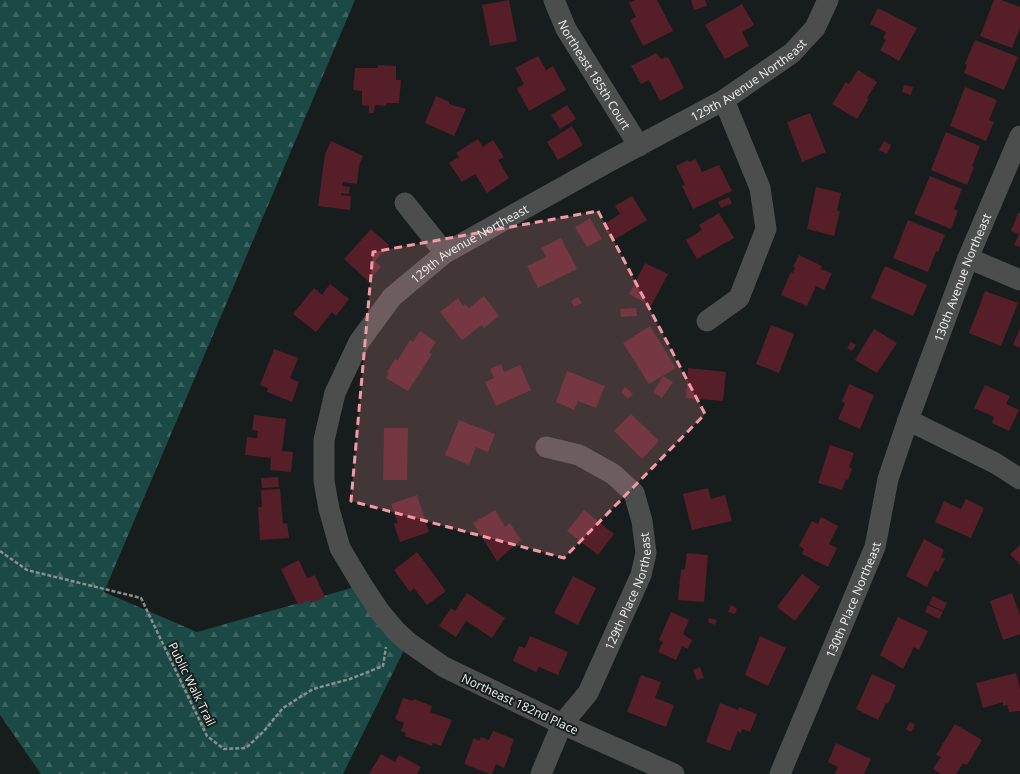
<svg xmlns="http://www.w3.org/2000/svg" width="1020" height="774" viewBox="0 0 1020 774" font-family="'Open Sans',sans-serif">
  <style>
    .forest { fill: url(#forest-firs) }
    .building { fill: #561e28 }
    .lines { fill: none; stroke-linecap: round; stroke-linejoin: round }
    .path { stroke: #898f8e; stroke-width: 2.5; stroke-dasharray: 4 2; stroke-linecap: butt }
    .street { stroke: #4b4e4d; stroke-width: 21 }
    .marked { fill: #f49aa5; fill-opacity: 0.2; stroke: #f49aa5; stroke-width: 3; stroke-dasharray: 8 5; stroke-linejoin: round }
    .labels { text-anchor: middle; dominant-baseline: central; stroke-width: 4; stroke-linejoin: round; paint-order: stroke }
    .street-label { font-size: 12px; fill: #eff4f3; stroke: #171d1c }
  </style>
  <defs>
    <pattern id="forest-firs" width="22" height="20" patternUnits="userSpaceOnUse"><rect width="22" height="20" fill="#1b4945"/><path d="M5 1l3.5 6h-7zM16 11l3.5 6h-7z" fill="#3c6460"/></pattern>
  </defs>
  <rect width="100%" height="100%" fill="#171d1c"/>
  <path class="forest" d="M0,0H355L104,592L197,632L362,585L408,642L343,774H41L0,715Z"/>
  <g class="building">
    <path d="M509,0L517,41L490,46L482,5Z"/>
    <path d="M635,0H657L673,31L643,46L630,20L636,17L629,3Z"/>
    <path d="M691,0H705L707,6L694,10Z"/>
    <path d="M994,0H1001L1020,7V28L1012,48L980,36Z"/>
    <path d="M742,4L754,25L742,32L749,46L725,59L705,25Z"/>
    <path d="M878,8L917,28L899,61L880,50L886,40L883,38L886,32L870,24Z"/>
    <path d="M975,40L1018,57L1004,90L964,73L967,65L965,64Z"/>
    <path d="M656,53L661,59L668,57L684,88L660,101L649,80L641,84L631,66Z"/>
    <path d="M538,56L546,70L553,66L566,90L529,111L517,89L524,84L515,68Z"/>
    <path d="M378,65L396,66V80H401L399,103H386V106L375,105L374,113H369V106L362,105V91L353,90L355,68H378Z"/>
    <path d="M858,70L877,82L867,98L869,99L857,119L832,104L846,82L849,84Z"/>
    <path d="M904,85L913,87L911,95L902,92Z"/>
    <path d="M965,87L997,100L989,120L994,122L986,141L950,126Z"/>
    <path d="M436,96L449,102V104L466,109L454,136L425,123Z"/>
    <path d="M567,105L576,119L560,129L551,115Z"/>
    <path d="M810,113L826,152L802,162L787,122Z"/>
    <path d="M572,126L583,145L558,160L547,142Z"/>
    <path d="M946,132L980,146L972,166L974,167L967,185L931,170Z"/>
    <path d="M478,139L483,147L493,140L504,157L498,160L509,178L487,193L475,174L462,182L449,163L459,157L456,153Z"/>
    <path d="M331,141L363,156L359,165L357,184L343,182L342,186L350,187L349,194L341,193V195L351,196L350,210L318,206L325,154Z"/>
    <path d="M884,141L891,145L887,154L879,150Z"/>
    <path d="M696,159L702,172L719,165L732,191L693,209L682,186L685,185L676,166L688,160L689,162Z"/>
    <path d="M930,176L962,189L954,209L958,211L951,229L914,214Z"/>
    <path d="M816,187L841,193L837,211H840L834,236L807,229Z"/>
    <path d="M632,196L647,220L612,241L603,225L620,214L615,206Z"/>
    <path d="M729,197L732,203L721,208L718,202Z"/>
    <path d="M719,213L734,238L697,259L686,240L702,230L699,225Z"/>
    <path d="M1018,213H1020V247L1014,245L1019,234L1011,231Z"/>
    <path d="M590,218L602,239L587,247L575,227Z"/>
    <path d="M908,220L945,235L938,252L936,251L928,272L893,258Z"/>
    <path d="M371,229L389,245L375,261L381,267L368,281L344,259Z"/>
    <path d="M561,238L577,269L538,288L527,266L546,257L541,248Z"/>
    <path d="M799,255L822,266L821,269L832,273L824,290L816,286L807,306L781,295L791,272L793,273L795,267H793Z"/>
    <path d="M645,263L668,274L651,306L629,294Z"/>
    <path d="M885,266L927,285L913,316L871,298Z"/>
    <path d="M330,284L349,299L336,316L332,312L316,332L293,314L314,288L322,295Z"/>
    <path d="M985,291L1018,303L1001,346L969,333Z"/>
    <path d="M484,296L499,316L484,328L482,325L462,340L440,312L458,298L463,306L465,304L469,308Z"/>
    <path d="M578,297L582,303L574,307L571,301Z"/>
    <path d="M636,308L637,316L621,317L620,309Z"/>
    <path d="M771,325L794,334L779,373L756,364Z"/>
    <path d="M650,326L676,368L649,384L623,343Z"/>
    <path d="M1020,328V348L1013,345Z"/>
    <path d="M874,329L897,343L877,373L855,360Z"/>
    <path d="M420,331L436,342L429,353L432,354L408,391L386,378L389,373L387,372L395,359L398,360L410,340L413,342Z"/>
    <path d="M851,342L856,345L852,351L847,348Z"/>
    <path d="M274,349L298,358L290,378L299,382L292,402L267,392L268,388L260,385Z"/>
    <path d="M501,364L504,372L520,365L531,390L496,406L485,382L494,378L490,369Z"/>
    <path d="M688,368L726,372L723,401L686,398Z"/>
    <path d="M567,371L605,386L596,408L578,401L574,410L556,402Z"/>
    <path d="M663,376L673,382L662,398L653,392Z"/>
    <path d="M849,384L874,395L860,429L838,419L845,403L842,401Z"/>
    <path d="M985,385L1010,396L1006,404L1019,410L1009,431L992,423L994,417L974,408Z"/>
    <path d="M625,387L633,394L628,399L621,392Z"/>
    <path d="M631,414L659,441L642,459L614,431Z"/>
    <path d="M254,415L286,419L282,451L293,452L291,472L270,470L271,458L245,455L247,437L257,438L258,431L252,430Z"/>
    <path d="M459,420L495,434L488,452L476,447L469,465L445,455Z"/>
    <path d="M384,428H408L407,480H383Z"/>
    <path d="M830,445L854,453L849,467L852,469L848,480L846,479L842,490L818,483Z"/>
    <path d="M278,477L279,487L262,488L261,478Z"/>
    <path d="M708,488L711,499L725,495L732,521L692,530L683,494Z"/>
    <path d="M280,489L283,524L287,523L289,538L260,540L258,507H262L261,490Z"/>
    <path d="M417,495L429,532L400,542L394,524L398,523L391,504Z"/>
    <path d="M966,499L984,508L971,538L935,522L944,501L961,509Z"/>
    <path d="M495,510L505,527L510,523L521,540L497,561L473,523Z"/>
    <path d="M584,510L614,534L598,555L567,531Z"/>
    <path d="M821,517L838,526L829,544L837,548L828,567L802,554L804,549L799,546L812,521L818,524Z"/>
    <path d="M924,539L944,550L941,557L945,559L938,572L935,570L927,587L906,576Z"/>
    <path d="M1020,545V565L1010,554Z"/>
    <path d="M417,552L446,591L427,605L414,588L410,592L394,570Z"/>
    <path d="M687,553L708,555L704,602L678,600L681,570L685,569Z"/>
    <path d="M299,560L307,578L315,575L325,597L311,603L309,600L298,605L281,569Z"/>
    <path d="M802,574L820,587L795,621L777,607Z"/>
    <path d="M573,576L596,588L578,625L554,613Z"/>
    <path d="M467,593L505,618L492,638L466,621L456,637L439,626L451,608L455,611Z"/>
    <path d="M1012,593L1020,615V634L1003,640L990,601Z"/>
    <path d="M933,596L947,603L943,611L929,604Z"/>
    <path d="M731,605L737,609L735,614L728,612Z"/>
    <path d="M928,605L943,612L939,619L925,612Z"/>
    <path d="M671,612L689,620L683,634L692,640L688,649L682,646L676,660L658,652L663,642L659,640Z"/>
    <path d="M898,617L928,631L919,650L914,647L903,669L880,655Z"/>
    <path d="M709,618L717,620L715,625L708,622Z"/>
    <path d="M530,636L568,652L558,675L539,667L536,672L513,661L519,646L525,648Z"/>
    <path d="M760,636L786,648L768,686L745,675Z"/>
    <path d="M700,667L704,678L697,680L693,670Z"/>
    <path d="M1016,673L1020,689V711L1009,712L1007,705L1003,706V702L983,708L976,683Z"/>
    <path d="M872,674L896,685L888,704L886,703L878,720L856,709Z"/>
    <path d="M641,675L661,682L655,698L674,705L666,727L627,712Z"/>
    <path d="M403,698L413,701L414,699L432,706L430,712L452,720L441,746L433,743L432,746L405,736L406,733L401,731L404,723L395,719Z"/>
    <path d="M720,703L738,710L739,707L757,714L750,732L742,729L741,733L738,731L730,751L706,742Z"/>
    <path d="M910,722L915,725L911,732L906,729Z"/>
    <path d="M955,724L982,740L967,765L963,763L956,774H941L933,769L941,757L936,755Z"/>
    <path d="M493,731L514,739L510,749L511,750L504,768L496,764L492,774H490L464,764L474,738L479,741L481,737L489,740Z"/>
    <path d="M836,743L871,759L864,774H835L838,767L828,762Z"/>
    <path d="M381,754L395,762L399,755L421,767L417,774H369Z"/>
  </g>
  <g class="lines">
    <path class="path" d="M0,551L27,570L141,598L207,736L224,749L246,748L264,731L283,708L313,689L350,679L383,666L386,647"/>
    <g class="street">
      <path id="s1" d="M554,0L566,29L639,146"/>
      <path d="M405,203L445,253"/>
      <path d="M968,258L1020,280"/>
      <path d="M707,321L739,298L766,229L760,188L724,100"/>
      <path d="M908,420L995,463L1020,479"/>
      <path id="s2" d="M541,774L562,724L588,693L641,575L646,553L642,521L634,493L613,474L579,455L546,447"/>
      <path id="s3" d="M674,774L562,724L444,667L408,642L396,631L380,612L362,585L340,548L329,509L324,481V440L335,393L359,342L392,297L445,253L608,162L724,100L792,53L815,28L828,0"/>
      <path id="s4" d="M780,774L875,547L888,479L908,420L968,258L1020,136"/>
    </g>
  </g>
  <path class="marked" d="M598,211L705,414L564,558L351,501L373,252Z"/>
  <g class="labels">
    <g class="street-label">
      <text stroke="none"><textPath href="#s1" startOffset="85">Northeast 185th Court</textPath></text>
      <text stroke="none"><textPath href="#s3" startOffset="1103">129th Avenue Northeast</textPath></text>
      <text stroke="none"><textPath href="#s3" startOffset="779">129th Avenue Northeast</textPath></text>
      <text stroke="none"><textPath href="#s4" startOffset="530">130th Avenue Northeast</textPath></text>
      <text stroke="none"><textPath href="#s2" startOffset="205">129th Place Northeast</textPath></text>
      <text stroke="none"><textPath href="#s4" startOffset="189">130th Place Northeast</textPath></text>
      <text transform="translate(192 684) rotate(64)">Public Walk Trail</text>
      <text transform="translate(520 704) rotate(25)">Northeast 182nd Place</text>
    </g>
  </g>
</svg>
